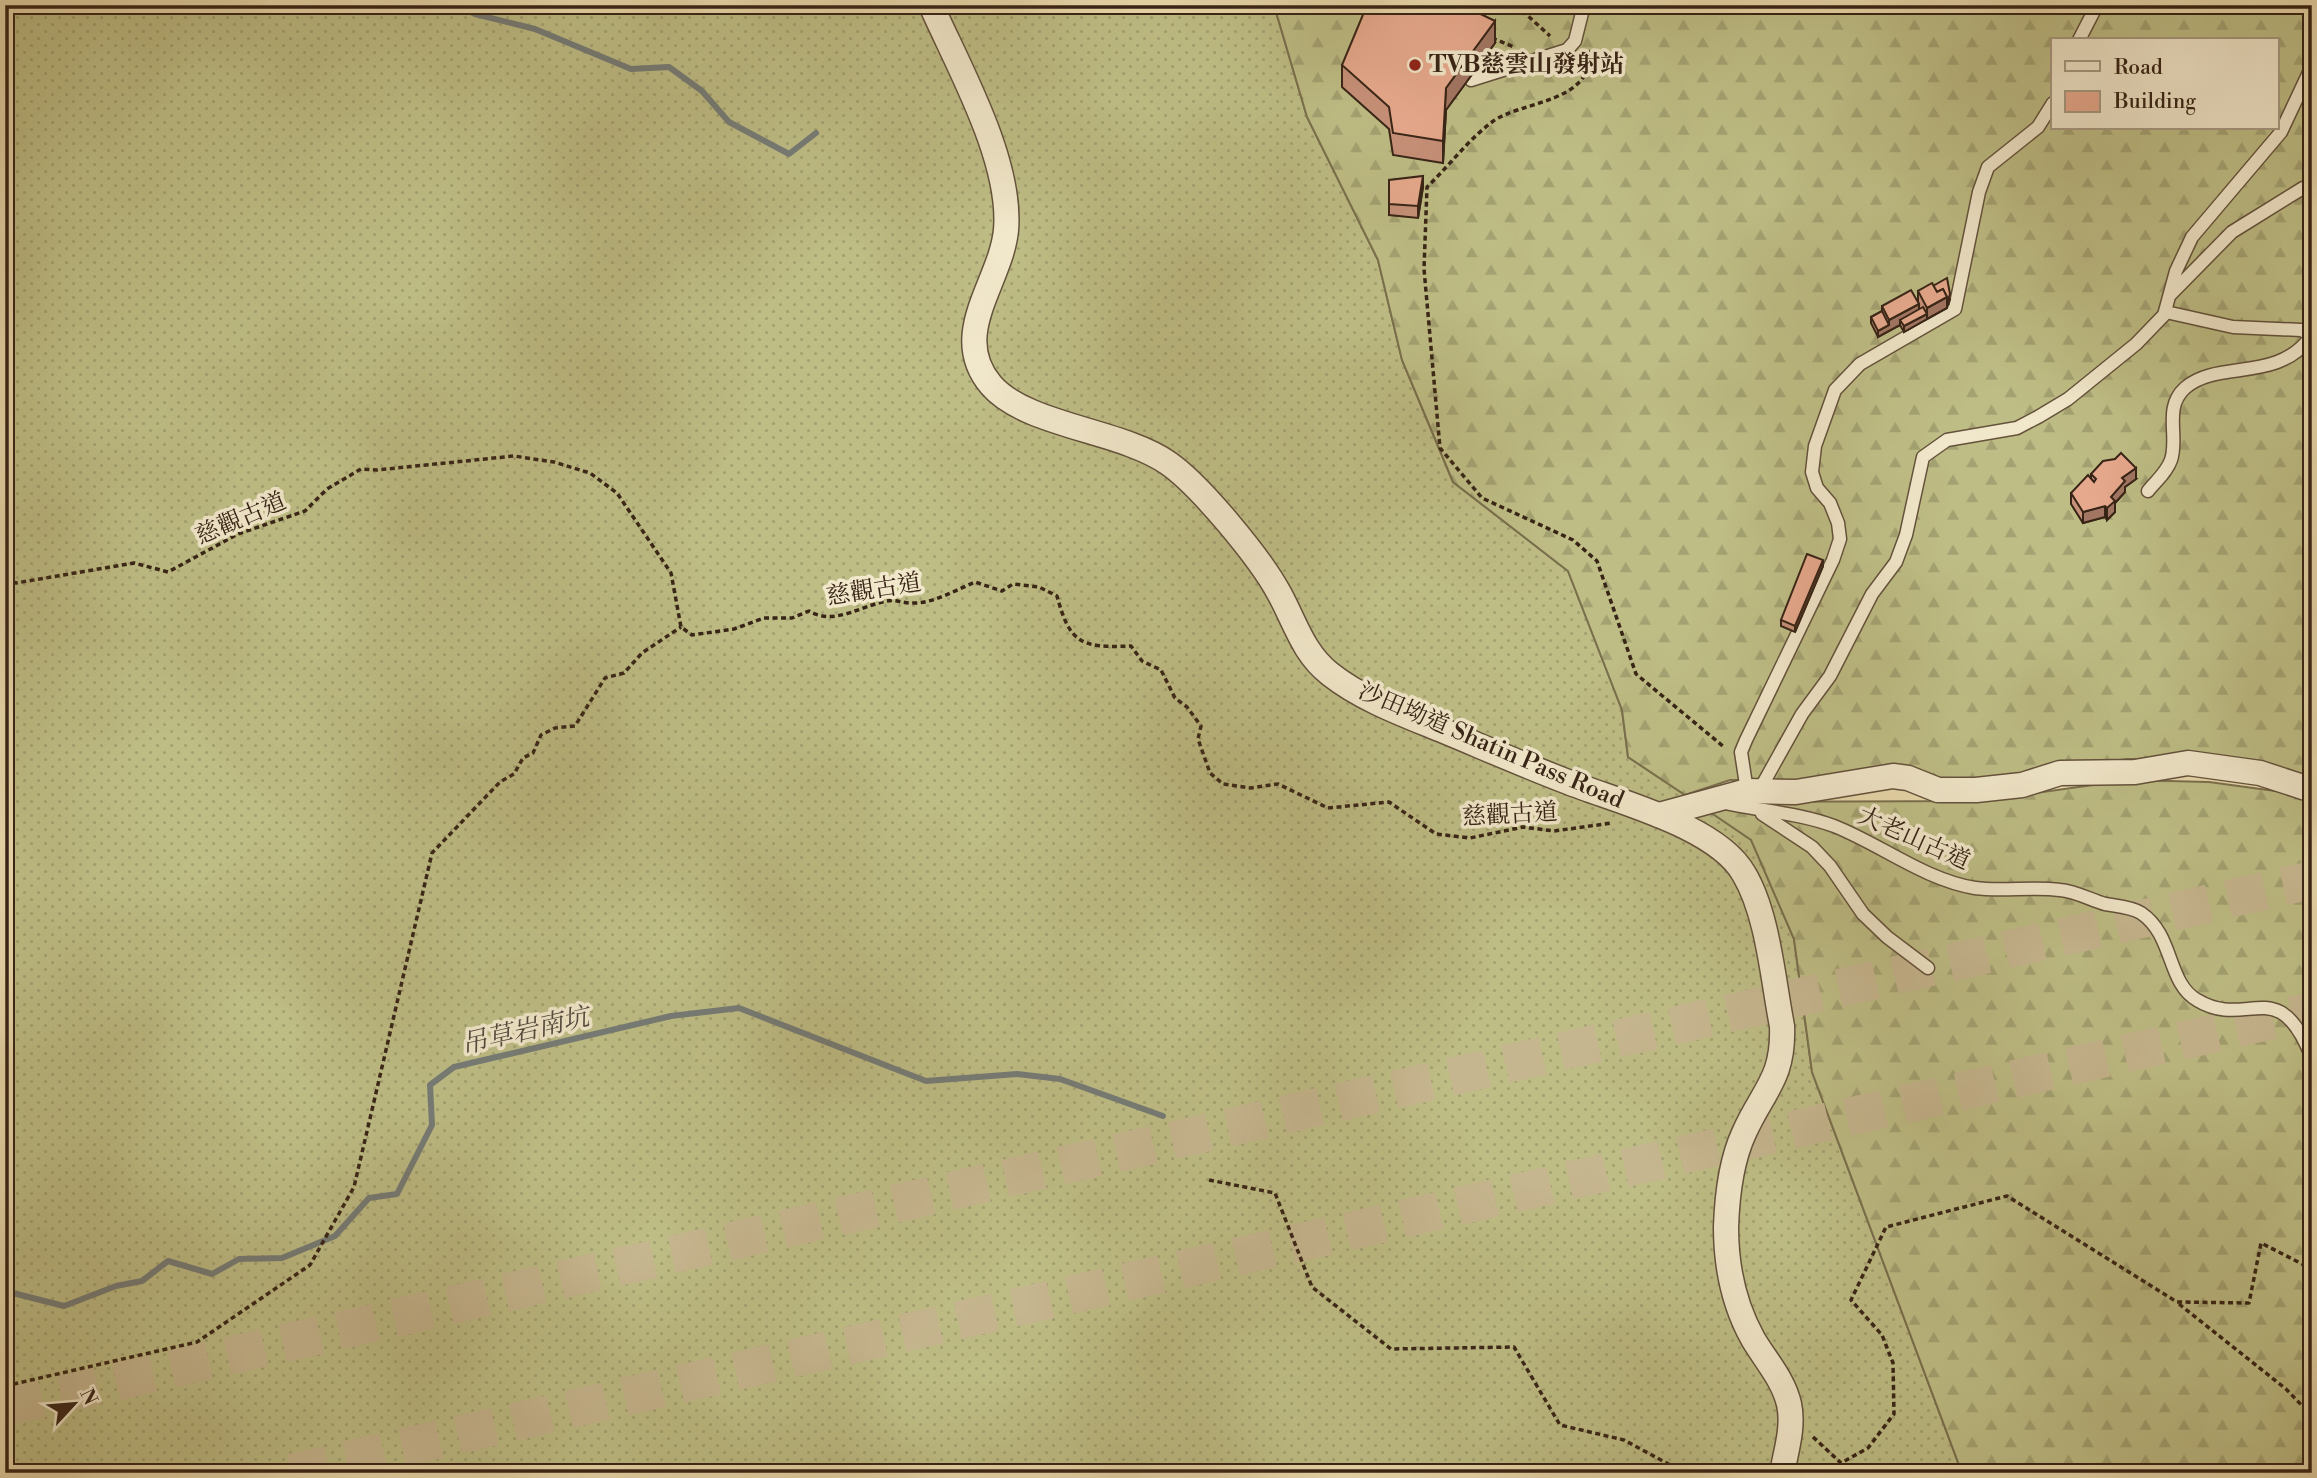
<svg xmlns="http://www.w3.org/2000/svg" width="2317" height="1478" viewBox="0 0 2317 1478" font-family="'Libre Bodoni','Noto Serif TC',serif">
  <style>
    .grass { fill: url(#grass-dots); stroke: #7a704e; stroke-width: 2 }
    .forest { fill: url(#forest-firs); stroke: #7a704e; stroke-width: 2; fill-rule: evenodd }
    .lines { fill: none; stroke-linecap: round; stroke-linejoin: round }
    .stream { stroke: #757c77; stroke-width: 6 }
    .trunk-tunnel { stroke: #c6b68f; stroke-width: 38; stroke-dasharray: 38 19; stroke-linecap: butt }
    .service-casing { stroke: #64523c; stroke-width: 15 }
    .minor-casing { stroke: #64523c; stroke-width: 27 }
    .path { stroke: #372416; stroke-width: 3.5; stroke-dasharray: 5 3.5; stroke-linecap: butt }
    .service { stroke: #f1e7ca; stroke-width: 12 }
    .minor { stroke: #f1e7ca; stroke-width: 24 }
    .wall { fill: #c79179; stroke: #372416; stroke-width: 2 }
    .shaded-wall { fill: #a27663; stroke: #372416; stroke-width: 2 }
    .building { fill: #e7a98d; stroke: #372416; stroke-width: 2 }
    .poi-dot { fill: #8f2418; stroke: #f1e7ca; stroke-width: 2.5 }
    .labels { text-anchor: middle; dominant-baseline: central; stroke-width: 7; stroke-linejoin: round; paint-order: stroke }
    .poi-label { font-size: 24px; font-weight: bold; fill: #372416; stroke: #f1e7ca; text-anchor: start }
    .street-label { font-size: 24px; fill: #372416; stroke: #f1e7ca }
    .water-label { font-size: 26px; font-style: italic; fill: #51493e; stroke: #f1e7ca }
  </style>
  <defs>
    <pattern id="grass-dots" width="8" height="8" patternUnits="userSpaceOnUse" patternTransform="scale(1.75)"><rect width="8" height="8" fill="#bebd85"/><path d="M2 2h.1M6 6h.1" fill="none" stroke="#a4a272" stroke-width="1.8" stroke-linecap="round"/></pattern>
    <pattern id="forest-firs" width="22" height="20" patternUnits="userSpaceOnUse" patternTransform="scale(1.75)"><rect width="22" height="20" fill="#bebd85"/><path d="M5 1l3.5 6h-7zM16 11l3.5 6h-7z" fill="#a4a272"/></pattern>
  </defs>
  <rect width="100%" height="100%" fill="#eadaad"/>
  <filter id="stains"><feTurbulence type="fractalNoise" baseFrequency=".00286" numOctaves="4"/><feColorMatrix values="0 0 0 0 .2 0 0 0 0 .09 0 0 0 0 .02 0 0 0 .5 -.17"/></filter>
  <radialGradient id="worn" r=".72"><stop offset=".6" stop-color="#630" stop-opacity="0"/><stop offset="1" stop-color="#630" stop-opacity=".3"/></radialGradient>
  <path class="grass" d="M5,5H1274L1307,117L1378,260L1402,360L1453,482L1568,571L1622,710L1628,757L1751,839L1794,939L1812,1072L1962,1473H5Z"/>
  <g class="forest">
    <path d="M1274,5H2312V775L2211,760L2127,759L1978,780H1730L1685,795L1628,757L1622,710L1568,571L1453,482L1402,360L1378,260L1307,117ZM2053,40H2277V128H2053Z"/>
    <path d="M2129,780L2209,782L2312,796V1473H1962L1812,1072L1794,939L1751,840L1707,810L1732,802L1979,801Z"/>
  </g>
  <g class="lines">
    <g class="stream">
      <path d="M458,5L475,14L535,29L631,69L669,67L702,91L729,122L789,154L816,133"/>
      <path d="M5,1291L64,1306L116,1286L142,1281L168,1261L212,1274L239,1259L282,1258L335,1236L369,1198L397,1194L432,1125L430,1085L454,1067L671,1016L739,1008L926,1081L1017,1074L1060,1079L1163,1116"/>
    </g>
    <g class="trunk-tunnel">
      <path d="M5,1407L2312,880"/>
      <path d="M291,1473L2312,1011"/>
    </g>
    <defs>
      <g id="service">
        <path d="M2079,40L2097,5"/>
        <path d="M1471,80L1567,50L1575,41L1584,5"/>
        <path d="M2171,294L2232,232L2303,188"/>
        <path d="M2148,491C2156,481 2167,472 2171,460C2179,436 2163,408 2185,388C2217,360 2276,382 2309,339L2307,333L2301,330L2233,327L2166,312"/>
        <path d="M1747,791L1741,752L1746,740L1833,560L1840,539L1838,523L1830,503L1817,488L1812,472L1815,446L1835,390L1860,364L1955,309L1979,192L1988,167L2038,127L2053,103"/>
        <path d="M1759,791L1802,714L1830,676L1872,594L1896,562L1906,535L1923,457L1947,440L2017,428L2038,417L2068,399L2136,344L2164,315L2176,271L2192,237L2281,132L2312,66"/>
        <path d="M1725,803C1761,811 1799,813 1834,826C1880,844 1925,880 1975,888C2003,892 2032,886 2060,890C2075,891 2091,900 2105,904C2116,906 2132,907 2141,913C2174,935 2167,983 2197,1000C2248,1031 2278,971 2312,1058"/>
        <path d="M1762,814L1812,847L1830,866L1863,914L1887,937L1928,968"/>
      </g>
      <g id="minor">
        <path d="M931,5C959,68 1012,161 1006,230C1001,283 948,334 991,385C1026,426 1121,430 1168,463C1200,485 1260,558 1279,593C1295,622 1303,653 1330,674C1363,700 1405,715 1444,731C1485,748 1526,766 1568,782C1618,802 1717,826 1744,874C1768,914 1773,980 1782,1026C1784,1079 1763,1090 1744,1133C1731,1161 1727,1197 1726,1227C1726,1267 1734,1305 1753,1339C1766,1361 1783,1379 1789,1404C1794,1427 1786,1451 1782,1473"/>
        <path d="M1659,815L1747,791L1796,792L1893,776L1908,778L1938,790H1976L2022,785L2060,773L2135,772L2188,763L2260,773L2312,790"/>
      </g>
    </defs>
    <use href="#service" class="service-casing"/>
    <use href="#minor" class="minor-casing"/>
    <g class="path">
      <path d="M1516,5L1550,36"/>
      <path d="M1492,38L1514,47"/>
      <path d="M1588,50C1597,103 1519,101 1492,122C1468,140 1449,166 1427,187L1424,269L1440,448L1482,498L1573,540L1597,561L1636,674L1724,747"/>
      <path d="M5,579L16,583L134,563L168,572L238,534L305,511L327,489L361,469L377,470L514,456L554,462L590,473L617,493L671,573L681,627L692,635L734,629L764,618H792L809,611C834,626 860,606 887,601C896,599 904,604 914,603C934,603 956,590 975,582L1002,591L1013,584L1039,587L1057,596C1070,644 1081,648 1131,646L1142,661L1161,670L1175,698L1187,707L1201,726L1198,739L1210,773L1223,784L1251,788L1278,784L1328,808L1389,802L1436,834L1470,838L1523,827L1554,831L1612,823"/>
      <path d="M1209,1180L1275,1193L1312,1287L1391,1349L1514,1347L1560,1425L1624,1440L1685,1473"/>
      <path d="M2312,1219V1220"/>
      <path d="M2179,1304L2286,1389L2312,1416"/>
      <path d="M5,1386L197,1342L310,1265L354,1187L432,853L500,782L514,774L523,758L533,753L541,735L555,728L575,726L605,678L624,673L642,653L681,627"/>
      <path d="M1813,1437L1841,1463L1868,1448L1894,1414L1893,1363L1882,1335L1851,1300L1886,1227L2007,1196L2177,1302L2249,1303L2261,1243L2312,1269"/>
    </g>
    <use href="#service" class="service"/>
    <use href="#minor" class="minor"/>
  </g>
  <g class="wall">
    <path d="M1495,43L1446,110L1443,163L1393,155L1389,129L1342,87V65Z"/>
    <path d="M2312,134V167L2303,164V159Z"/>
    <path d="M1389,180L1423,187L1418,218L1389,215Z"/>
    <path d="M1933,286L1950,299L1947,308L1904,332L1900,325L1878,337L1871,323V317L1882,311V306L1918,301V291Z"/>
    <path d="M2091,474L2136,479L2125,487V492L2115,503V512L2107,520L2105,517L2083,523L2071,504V493L2091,479Z"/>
    <path d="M1823,566L1795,632L1781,626V620Z"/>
  </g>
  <g class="shaded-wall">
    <path d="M1495,21V43L1446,110L1443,163V141L1446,88Z"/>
    <path d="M1423,176V187L1418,218V206Z"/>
    <path d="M1947,297V308L1927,319V308Z"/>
    <path d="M1919,304V315L1900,320V325L1878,337V331L1889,325V320Z"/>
    <path d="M1927,314V319L1904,332V326Z"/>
    <path d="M2136,468V479L2125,487V492L2115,503V512L2107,520V508L2111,497L2122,478Z"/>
    <path d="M2105,506V517L2083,523V512Z"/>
    <path d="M1823,560V566L1795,632V626Z"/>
  </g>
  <g class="building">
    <path d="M1367,5H1462L1495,21L1446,88L1443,141L1393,133L1389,107L1342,65Z"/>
    <path d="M2309,133L2312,134V161L2303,159Z"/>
    <path d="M1423,176L1418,206L1389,204V180Z"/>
    <path d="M1947,278L1950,294L1947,303V297L1943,289L1937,292L1933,286Z"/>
    <path d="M1932,283L1937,292L1943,289L1947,297L1927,308L1918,291Z"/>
    <path d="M1911,290L1919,304L1889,320L1882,306Z"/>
    <path d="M1923,307L1927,314L1904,326L1900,320Z"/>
    <path d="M1882,311L1889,325L1878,331L1871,317Z"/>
    <path d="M2121,453L2136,468L2122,478L2125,481L2111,497L2115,501L2107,508L2105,506L2083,512L2071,493L2088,475L2094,482L2096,479L2091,474L2103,461L2115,459Z"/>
    <path d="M1807,554L1823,560L1795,626L1781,620Z"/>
  </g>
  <circle class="poi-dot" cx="1415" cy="65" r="7"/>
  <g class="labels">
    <g class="poi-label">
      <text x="1429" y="65">TVB慈雲山發射站</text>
    </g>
    <g class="street-label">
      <text transform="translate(241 519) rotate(-23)">慈觀古道</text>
      <text transform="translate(874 590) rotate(-9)">慈觀古道</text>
      <text transform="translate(1491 746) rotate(23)">沙田坳道 Shatin Pass Road</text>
      <text transform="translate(1510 815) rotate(-3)">慈觀古道</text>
      <text transform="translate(1914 839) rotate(24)">大老山古道</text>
    </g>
    <g class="water-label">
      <text transform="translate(525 1031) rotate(-13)">吊草岩南坑</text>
    </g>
  </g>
  <rect width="2317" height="1478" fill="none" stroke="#eadaad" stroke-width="28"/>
  <rect x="7" y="7" width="2303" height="1464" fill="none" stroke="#372416" stroke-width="3.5"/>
  <rect x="14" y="14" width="2289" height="1450" fill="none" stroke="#372416" stroke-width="2"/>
  <rect x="2051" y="38" width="228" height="91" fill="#f1e7ca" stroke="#a79982" stroke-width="2"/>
  <rect x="2065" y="61" width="35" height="10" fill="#f1e7ca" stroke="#a79982" stroke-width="2"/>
  <text x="2114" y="74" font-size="21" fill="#372416">Road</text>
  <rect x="2065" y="91" width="35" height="21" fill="#e7a98d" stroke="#a79982" stroke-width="2"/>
  <text x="2114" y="108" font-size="21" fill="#372416">Building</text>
  <g transform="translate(74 1404) rotate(64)" stroke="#f1e7ca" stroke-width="5" paint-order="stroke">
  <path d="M0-5L12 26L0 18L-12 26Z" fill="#372416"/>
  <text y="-10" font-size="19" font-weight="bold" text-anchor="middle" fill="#372416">N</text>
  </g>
  <rect width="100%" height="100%" filter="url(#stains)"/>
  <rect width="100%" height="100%" fill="url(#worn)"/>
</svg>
